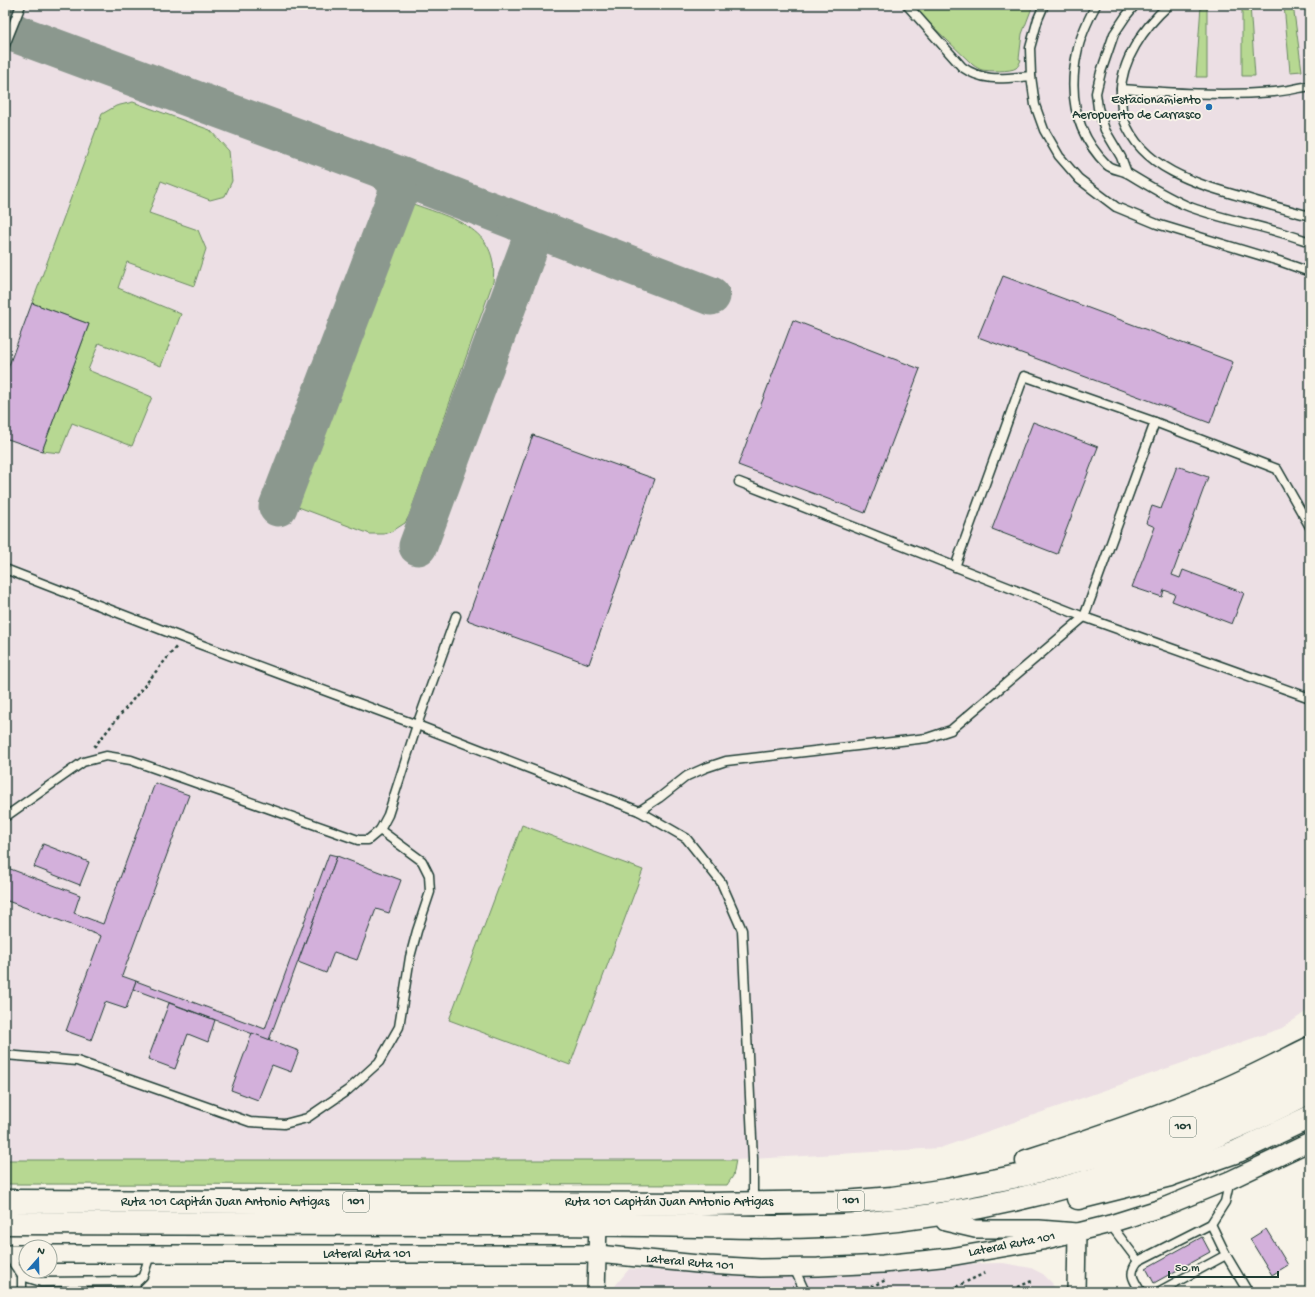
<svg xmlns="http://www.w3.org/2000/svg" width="1315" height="1297" viewBox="0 0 1315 1297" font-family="'Gochi Hand',sans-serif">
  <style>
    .built { fill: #ecdfe4 }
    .green { fill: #b7d892; stroke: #6b8a63 }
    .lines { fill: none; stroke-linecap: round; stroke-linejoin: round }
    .taxiway { stroke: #8b988e; stroke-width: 39 }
    .building { fill: #d3b0db; stroke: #1f3d34 }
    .lane-casing { stroke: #1f3d34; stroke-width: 11 }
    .street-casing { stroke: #1f3d34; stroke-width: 20 }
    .highway-casing { stroke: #1f3d34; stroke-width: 25 }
    .path { stroke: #1f3d34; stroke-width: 2.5; stroke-dasharray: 3 3; stroke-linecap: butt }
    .lane { stroke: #f7f3e8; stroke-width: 8 }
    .street { stroke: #f7f3e8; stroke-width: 17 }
    .highway { stroke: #f7f3e8; stroke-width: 22 }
    .poi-dot { fill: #1f6fb2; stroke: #f7f3e8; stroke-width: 1.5 }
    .labels { text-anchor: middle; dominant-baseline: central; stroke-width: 4; stroke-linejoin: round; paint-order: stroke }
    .shield { fill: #f7f3e8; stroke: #60746a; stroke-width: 1 }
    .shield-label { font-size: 12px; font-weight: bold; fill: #1f3d34 }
    .poi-label { font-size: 13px; fill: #1f3d34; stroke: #f7f3e8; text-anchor: end }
    .street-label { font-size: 13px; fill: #1f3d34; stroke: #f7f3e8 }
  </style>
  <rect width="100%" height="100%" fill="#f7f3e8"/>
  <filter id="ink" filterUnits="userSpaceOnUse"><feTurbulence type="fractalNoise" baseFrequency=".025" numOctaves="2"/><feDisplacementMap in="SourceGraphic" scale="8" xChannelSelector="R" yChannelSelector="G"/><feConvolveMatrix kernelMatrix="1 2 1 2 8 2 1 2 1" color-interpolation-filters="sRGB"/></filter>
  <g filter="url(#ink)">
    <g class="built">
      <path d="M5,5H1310V1009L1282,1028L940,1148L736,1160H5Z"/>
      <path d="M1003,1263L1031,1268L1043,1274L1052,1283L1055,1292H610L629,1269L784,1277L948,1264Z"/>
    </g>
    <g class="green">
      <path d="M914,5H1033L1022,34L1019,59L1021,60C1020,62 1018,67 1016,68C1011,72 988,71 982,70C979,69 976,67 973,65L922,16Z"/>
      <path d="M1201,5H1207V77H1196Z"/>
      <path d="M1242,5H1250L1255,76H1242Z"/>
      <path d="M1284,5H1293L1302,71L1290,72Z"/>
      <path d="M133,102L210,130L229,151L232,181L225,196L210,200L161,181L149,213L198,230L206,249L194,286L127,262L118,288L181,314L161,366L99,343L88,370L152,397L132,446L72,423L60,453L42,451L89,324L32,303L102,114L116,106Z"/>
      <path d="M408,202C449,218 500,226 493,282L409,516L405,523L391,532L384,534H370L293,505Z"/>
      <path d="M522,825L643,870L570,1065L449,1020Z"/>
      <path d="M5,1160H736L733,1176L727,1185L5,1184Z"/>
    </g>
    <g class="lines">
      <g class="taxiway">
        <path d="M5,25L9,29L17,34L382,169L711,296"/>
        <path d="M278,507L397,195C399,182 392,176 382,169"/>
        <path d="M418,546L530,244C531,232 527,227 517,221"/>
      </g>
    </g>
    <g class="building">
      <path d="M1003,276L1233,362L1210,423L978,337Z"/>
      <path d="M32,303L89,324L42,451L5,438V376Z"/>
      <path d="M793,320L920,369L865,513L738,465Z"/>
      <path d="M1033,422L1098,447L1057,554L992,529Z"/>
      <path d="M533,435L655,479L589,664L467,620Z"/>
      <path d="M1177,466L1208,477L1172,575L1180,578L1183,570L1244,593L1232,624L1172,601L1175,594L1164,590L1162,597L1132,587L1155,527L1146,523L1152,506L1161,509Z"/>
      <path d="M155,783L189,795L122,976L136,981L126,1009L105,1002L91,1040L66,1031L101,936L5,900V867L80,895L74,913L103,924Z"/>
      <path d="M43,844L89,862L80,885L34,867Z"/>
      <path d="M329,854L337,856L269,1040L133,989L136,981L265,1029Z"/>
      <path d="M337,856L401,880L389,913L376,909L357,960L334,952L326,973L298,962Z"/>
      <path d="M169,1003L215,1020L208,1042L188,1034L175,1069L148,1059Z"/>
      <path d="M252,1033L299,1051L291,1072L272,1065L258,1100L231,1090Z"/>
      <path d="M1266,1229L1288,1265L1272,1275L1250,1239Z"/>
      <path d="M1202,1237L1210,1252L1154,1283L1146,1268Z"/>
      <path d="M1222,1286L1225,1292H1212Z"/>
      <rect x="31" y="1288" width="91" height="4"/>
    </g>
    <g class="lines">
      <defs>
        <g id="lane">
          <path d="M907,5L962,67C985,83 1005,78 1031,76"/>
          <path d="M1044,5L1038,19L1030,48L1031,76L1035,105L1044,130L1059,156L1079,179L1116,207L1157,224L1279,261L1310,272"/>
          <path d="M1096,5C1088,20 1080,36 1077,53C1068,95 1076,134 1107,165C1112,170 1123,170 1129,174C1147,185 1165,196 1185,205C1214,217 1245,222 1275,231C1287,234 1298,238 1310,242"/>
          <path d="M1169,5C1145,26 1119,62 1121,96C1122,103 1121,113 1124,120C1142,169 1197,184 1243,197C1265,204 1288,210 1310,216"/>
          <path d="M5,45L21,5"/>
          <path d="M1121,89C1172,93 1222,96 1274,92C1286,91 1298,88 1310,86"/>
          <path d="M1127,173L1121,157L1105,130L1098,108L1096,93L1101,72L1114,34L1126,16L1135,5"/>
          <path d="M739,482L1084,617L1310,698"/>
          <path d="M955,567L1024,376L1155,422L1277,469L1310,527"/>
          <path d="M5,569L183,638L417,725L639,811L686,838L721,882L742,930L753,1159V1202"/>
          <path d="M639,811L659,798L687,776L705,768L726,761L927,738L951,730L1084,617L1155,422"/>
          <path d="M5,817L83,762L106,756L131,760L358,840H368L380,830L388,815L417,725L456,616"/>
          <path d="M5,1055L77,1061L250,1122L284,1124L307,1118L348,1090L379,1062L399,1027L410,957L417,931L430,892L429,875L422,861L380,830"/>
          <path d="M1110,1224L1138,1261"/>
          <path d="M1211,1224L1226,1255L1248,1292"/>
          <path d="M7,1254L22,1276L41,1282L138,1281L143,1276L150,1255"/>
          <path d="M794,1268L805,1292"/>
          <path d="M22,1276V1292"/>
          <path d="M135,1292L136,1281"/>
          <path d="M1141,1292C1133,1279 1128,1274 1138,1261L1211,1224L1225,1202L1230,1180"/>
          <path d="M1158,1292L1226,1255"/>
        </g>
        <g id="street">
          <path d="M945,1222L975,1229H1039L1077,1232L1076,1292"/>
          <path d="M5,1254H26"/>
          <path d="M50,1254H598L708,1265L760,1268L818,1267L883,1264L950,1257L1042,1241L1110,1224L1161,1208L1230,1180L1310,1142"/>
          <path d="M596,1292L598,1224"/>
        </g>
        <g id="highway">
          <path d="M1027,1161C1092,1140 1156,1118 1219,1092C1250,1079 1280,1063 1310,1048"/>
          <path d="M1078,1198L1170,1175L1238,1151L1310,1117"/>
          <path d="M5,1201L707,1204L844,1202L892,1198L947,1190L1023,1175L1124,1149L1176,1130L1225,1110L1276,1087L1310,1068"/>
          <path d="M5,1223C178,1224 352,1224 525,1224C583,1224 641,1225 699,1226C752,1227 805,1228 859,1224C1016,1210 1170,1165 1310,1092"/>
        </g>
      </defs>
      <use href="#lane" class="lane-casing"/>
      <use href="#street" class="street-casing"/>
      <use href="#highway" class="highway-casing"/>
      <g class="path">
        <path d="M94,747L177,646"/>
        <path d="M860,1292L886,1280"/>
        <path d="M945,1292L985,1273"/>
        <path d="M1007,1292L1034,1280"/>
      </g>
      <use href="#lane" class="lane"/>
      <use href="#street" class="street"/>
      <use href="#highway" class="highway"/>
    </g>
  </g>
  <circle class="poi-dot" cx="1209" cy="107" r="4"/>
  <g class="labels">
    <g class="shield">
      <rect x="1170" y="1117" width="26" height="20" rx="3"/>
      <rect x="838" y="1191" width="26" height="20" rx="3"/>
      <rect x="343" y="1192" width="26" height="20" rx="3"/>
    </g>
    <g class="shield-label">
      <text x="1183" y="1127">101</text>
      <text x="851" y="1201">101</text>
      <text x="356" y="1202">101</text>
    </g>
    <g class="poi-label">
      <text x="1201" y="100">Estacionamiento<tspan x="1201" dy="15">Aeropuerto de Carrasco</tspan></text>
    </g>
    <g class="street-label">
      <text x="225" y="1202">Ruta 101 Capitán Juan Antonio Artigas</text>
      <text x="669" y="1202">Ruta 101 Capitán Juan Antonio Artigas</text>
      <text transform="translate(1012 1245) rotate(-11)">Lateral Ruta 101</text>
      <text x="367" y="1254">Lateral Ruta 101</text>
      <text transform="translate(690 1263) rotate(5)">Lateral Ruta 101</text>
    </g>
  </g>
  <rect width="1315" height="1297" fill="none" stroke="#f7f3e8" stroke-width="20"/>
  <rect x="10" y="10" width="1295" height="1277" fill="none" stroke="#1f3d34" stroke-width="1.5" filter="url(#ink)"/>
  <g transform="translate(38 1259) rotate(20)"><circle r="19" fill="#f7f3e8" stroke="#a1aaa0"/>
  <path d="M0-3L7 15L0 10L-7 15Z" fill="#1f6fb2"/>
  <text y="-6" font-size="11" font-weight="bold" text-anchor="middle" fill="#1f3d34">N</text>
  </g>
  <path d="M1169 1271v6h109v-6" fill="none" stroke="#1f3d34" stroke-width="2"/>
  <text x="1175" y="1271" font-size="12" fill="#1f3d34" stroke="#f7f3e8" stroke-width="3" paint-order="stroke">50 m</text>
</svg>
